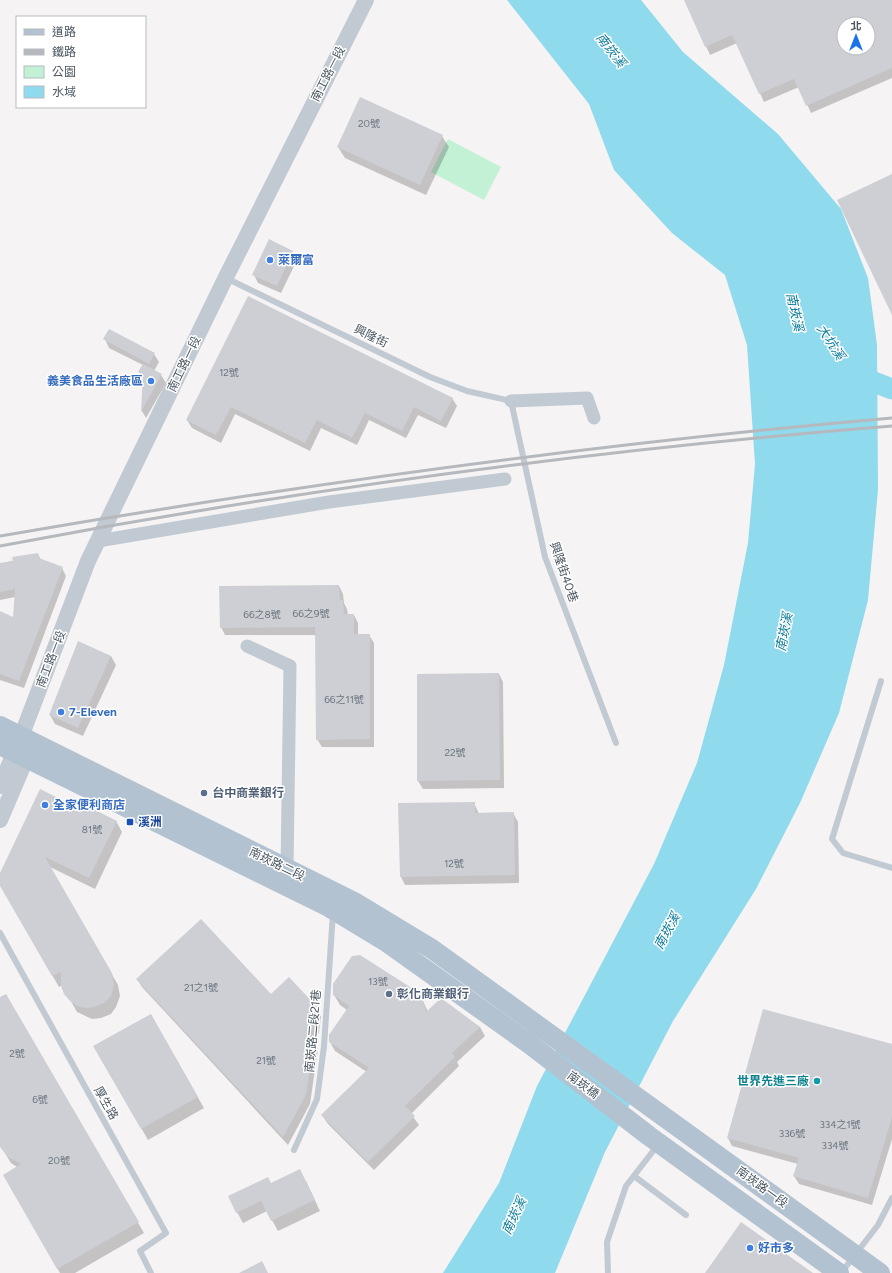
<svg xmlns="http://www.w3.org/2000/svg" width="892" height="1273" viewBox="0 0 892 1273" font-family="Figtree,'Noto Sans TC',sans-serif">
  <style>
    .green { fill: #c3f1d5 }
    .water { fill: #90daee }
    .shadow { fill: #0003; fill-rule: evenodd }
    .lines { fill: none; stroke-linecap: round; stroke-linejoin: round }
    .river { stroke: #90daee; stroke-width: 21 }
    .building { fill: #cdcfd5; fill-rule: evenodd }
    .service { stroke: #c1cad2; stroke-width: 6 }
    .minor { stroke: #c1cad2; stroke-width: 13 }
    .tertiary { stroke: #c1cad2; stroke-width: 16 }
    .primary { stroke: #b3c2d1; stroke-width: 20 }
    .rail { stroke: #b5b8bd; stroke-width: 3 }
    .shop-dot { fill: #3f7fe0; stroke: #fff; stroke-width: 1.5 }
    .service-dot { fill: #5c6f8a; stroke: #fff; stroke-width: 1.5 }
    .transit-dot { fill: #1a4fb4; stroke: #fff; stroke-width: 1.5 }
    .culture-dot { fill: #0f9aa8; stroke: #fff; stroke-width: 1.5 }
    .labels { text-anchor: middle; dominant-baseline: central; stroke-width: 3; stroke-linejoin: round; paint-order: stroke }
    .number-label { font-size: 10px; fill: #6b747e }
    .street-label { font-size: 12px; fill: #4a5661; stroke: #fff }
    .shop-label { font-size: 12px; font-weight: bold; fill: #366cbe; stroke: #fff; text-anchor: start }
    .service-label { font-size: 12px; font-weight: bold; fill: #4e5e75; stroke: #fff; text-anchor: start }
    .transit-label { font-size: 12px; font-weight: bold; fill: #164399; stroke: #fff; text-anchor: start }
    .culture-label { font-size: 12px; font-weight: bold; fill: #0d838f; stroke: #fff; text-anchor: end }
    .water-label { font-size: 13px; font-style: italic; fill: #0c7c9b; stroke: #fff }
  </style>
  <rect width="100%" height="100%" fill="#f5f3f3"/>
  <path class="green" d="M448,139L501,167L484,200L431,172Z"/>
  <path class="water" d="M507,0H641L683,52L778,134L841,209L868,278L877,345L878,490L868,600L839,713L800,803L756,889L673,1021L605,1152L555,1273H443L499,1183L537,1086L654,864L697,763L724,665L748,543L755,464L747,345L725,275L672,233L614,170L589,104Z"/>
  <g class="shadow">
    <path d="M685,0H892V78L811,113L799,87L764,102L737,43L710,55ZM844,24H868V48H844Z"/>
    <path d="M442,136L449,147L426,195L345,158L338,147Z"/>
    <path d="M293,252L297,260L281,293L258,283L254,275Z"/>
    <path d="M249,298L452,398L457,406L446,428L418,415L406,438L369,420L357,445L321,428L310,451L235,414L221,443L192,428L187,420Z"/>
    <path d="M105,339L154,354L159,362L154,371L161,375L166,383L146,418L142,411L144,380L139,372L143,365L109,348Z"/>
    <path d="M38,554L41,560L62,568L66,576L24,688L0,680V612L14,619L15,597L0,600V564Z"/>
    <path d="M339,586L343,594L344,603L347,609L348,615H354L358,623V635H369L374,643V747H322L317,739L316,635H225L221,627Z"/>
    <path d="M111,656L116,665L83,736L55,724L50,715Z"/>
    <path d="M499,674L503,682L504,788L423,789L418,781Z"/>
    <path d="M474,803L479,814L513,813L518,822L519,883L405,885L401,877Z"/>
    <path d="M85,813L116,821L122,832L95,889L50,867L118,985L120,996L116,1007L111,1014L101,1018L92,1019L77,1012L62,985L59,987L0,884V875Z"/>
    <path d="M137,979L271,995L317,1008L321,1016L319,1033L313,1040L318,1049L310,1104L288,1145L142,987Z"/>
    <path d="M420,994L428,1012L441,1000L480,1027L485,1036L457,1062L459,1066L411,1114L419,1125L374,1170L328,1124L322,1115L367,1072L335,1051L330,1042L347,1010L340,1005L334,995Z"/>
    <path d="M6,995L144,1233L75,1273H60L4,1175L17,1167L11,1163L0,1145V998Z"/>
    <path d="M151,1015L204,1108L148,1140L95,1046Z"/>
    <path d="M892,1045V1139L872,1205L799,1184L794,1176L798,1164L732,1146L728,1138Z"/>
    <path d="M306,1181L320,1211L278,1231L267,1211L243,1223L237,1212L271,1184Z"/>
  </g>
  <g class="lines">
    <path class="river" d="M851,371L853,374L892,389"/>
  </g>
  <g class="building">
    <path d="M684,0H892V68L806,106L794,79L759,94L732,35L705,47ZM844,24H868V48H844Z"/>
    <path d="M360,97L443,135L420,185L337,147Z"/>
    <path d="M892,174V315L837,200Z"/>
    <path d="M269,239L293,251L277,286L252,275Z"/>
    <path d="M248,296L453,398L441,421L414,407L402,431L365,413L352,438L317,420L305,443L231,407L216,435L186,420Z"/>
    <path d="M109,329L155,353L149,364L103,339Z"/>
    <path d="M143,364L162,374L141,412L143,374L138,372Z"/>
    <path d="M38,553L39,558L63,567L19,681L0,674V611L13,617L15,589L0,592V563L13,561L12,557Z"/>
    <path d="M339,585L340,600H343L344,614H354V634H370V739L316,740L315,627L220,628L219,586Z"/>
    <path d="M78,641L111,656L78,728L49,715Z"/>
    <path d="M499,673L500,780L417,781V674Z"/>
    <path d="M40,789L84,811L87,806L117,821L89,878L45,857L112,973L114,985L111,996L104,1003L94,1007L85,1008L77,1006L70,1001L64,994L61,986V972L52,976L0,886V873Z"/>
    <path d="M475,802V813L514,812L515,875L400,877L398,803Z"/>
    <path d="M201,919L271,994L289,977L317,1007L315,1024L308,1033L314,1040L306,1095L283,1137L136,979Z"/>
    <path d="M360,955L421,994L426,1012L441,998L480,1027L452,1053L455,1057L405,1106L415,1116L368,1162L321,1115L369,1068L329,1042V1035L349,1006L333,995V984L352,956Z"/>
    <path d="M6,994L139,1222L57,1269L3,1175L21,1164L8,1157L0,1147V997Z"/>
    <path d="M763,1009L892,1044V1117L868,1198L793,1176L799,1158L727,1138Z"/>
    <path d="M151,1014L198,1097L141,1129L93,1046Z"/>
    <path d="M300,1169L315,1200L271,1221L261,1201L236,1213L228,1196L268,1177L271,1183Z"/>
    <path d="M741,1222L813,1273H705Z"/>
    <path d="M262,1261L268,1273H239Z"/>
  </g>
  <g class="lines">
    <g class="service">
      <path d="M226,278L430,377L467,391L511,401L545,557L616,743"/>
      <path d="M881,681L832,839L843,853L892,868"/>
      <path d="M0,933L166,1233L140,1251L151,1273"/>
      <path d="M294,1150L317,1099L324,1046L333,913"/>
      <path d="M634,1176L686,1215"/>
      <path d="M608,1273L607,1242L626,1186L657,1146"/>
      <path d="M841,1273L878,1225L892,1198"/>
    </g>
    <g class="minor">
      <path d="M511,401L587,398L594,418"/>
      <path d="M98,541L329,502L505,479"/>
      <path d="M247,646L290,666L287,869"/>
    </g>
    <g class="tertiary">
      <path d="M0,786L21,737L88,561L226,277L366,0"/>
      <path d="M0,820L26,759L23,746"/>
    </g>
    <g class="primary">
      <path d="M0,726L356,903L432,949L880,1273"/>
      <path d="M0,745L327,906L388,943L531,1045L649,1136L839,1273"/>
    </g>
    <g class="rail">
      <path d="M0,536C296,485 593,444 892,418"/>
      <path d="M0,546C295,490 593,450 892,426"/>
    </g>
  </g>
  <g class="shop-dot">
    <circle cx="270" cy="260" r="4"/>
    <circle cx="151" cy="381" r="4"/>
    <circle cx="61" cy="712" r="4"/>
    <circle cx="45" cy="805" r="4"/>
    <circle cx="750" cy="1248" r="4"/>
  </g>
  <g class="service-dot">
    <circle cx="204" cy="793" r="4"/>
    <circle cx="389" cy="994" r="4"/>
  </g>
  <rect class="transit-dot" x="126" y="818" width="8" height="8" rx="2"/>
  <circle class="culture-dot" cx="817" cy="1081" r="4"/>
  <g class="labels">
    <g class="number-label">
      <text x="369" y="123">20號</text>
      <text x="229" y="372">12號</text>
      <text x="311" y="613">66之9號</text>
      <text x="262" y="614">66之8號</text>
      <text x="344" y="699">66之11號</text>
      <text x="455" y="752">22號</text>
      <text x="92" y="829">81號</text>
      <text x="454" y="863">12號</text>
      <text x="378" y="981">13號</text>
      <text x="201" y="987">21之1號</text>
      <text x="17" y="1053">2號</text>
      <text x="266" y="1060">21號</text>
      <text x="40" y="1099">6號</text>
      <text x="840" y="1124">334之1號</text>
      <text x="792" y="1133">336號</text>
      <text x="835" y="1145">334號</text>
      <text x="59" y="1160">20號</text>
    </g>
    <g class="street-label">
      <text transform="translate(328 74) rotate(-63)">南工路一段</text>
      <text transform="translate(371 336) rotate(26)">興隆街</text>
      <text transform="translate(184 364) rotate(-64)">南工路一段</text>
      <text transform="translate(564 572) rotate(71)">興隆街40巷</text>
      <text transform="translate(51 659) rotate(-69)">南工路一段</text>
      <text transform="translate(277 864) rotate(26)">南崁路二段</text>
      <text transform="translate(313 1031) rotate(-85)">南崁路二段21巷</text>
      <text transform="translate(583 1085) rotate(37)">南崁橋</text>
      <text transform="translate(106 1103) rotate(61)">厚生路</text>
      <text transform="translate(762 1187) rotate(36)">南崁路一段</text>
    </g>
    <g class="shop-label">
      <text x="278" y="260">萊爾富</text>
      <text x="143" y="381" text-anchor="end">義美食品生活廠區</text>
      <text x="69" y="712">7-Eleven</text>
      <text x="53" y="805">全家便利商店</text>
      <text x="758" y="1248">好市多</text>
    </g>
    <g class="service-label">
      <text x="212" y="793">台中商業銀行</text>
      <text x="397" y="994">彰化商業銀行</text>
    </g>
    <g class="transit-label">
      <text x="138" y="822">溪洲</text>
    </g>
    <g class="culture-label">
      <text x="809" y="1081">世界先進三廠</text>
    </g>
    <g class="water-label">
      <text transform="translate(611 50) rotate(52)">南崁溪</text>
      <text transform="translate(795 312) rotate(78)">南崁溪</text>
      <text transform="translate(831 342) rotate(57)">大坑溪</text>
      <text transform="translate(784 632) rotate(-79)">南崁溪</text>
      <text transform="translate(667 931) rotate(-61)">南崁溪</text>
      <text transform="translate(514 1216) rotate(-65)">南崁溪</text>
    </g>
  </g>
  <rect x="16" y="16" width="130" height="92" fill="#ffffff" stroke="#b7bbc0"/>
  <rect x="24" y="29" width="20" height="6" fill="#b3c2d1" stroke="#b7bbc0"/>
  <text x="52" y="36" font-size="12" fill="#4a5661">道路</text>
  <rect x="24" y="49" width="20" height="6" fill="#b5b8bd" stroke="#b7bbc0"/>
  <text x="52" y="56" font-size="12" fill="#4a5661">鐵路</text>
  <rect x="24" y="66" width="20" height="12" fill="#c3f1d5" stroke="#b7bbc0"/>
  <text x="52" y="76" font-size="12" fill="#4a5661">公園</text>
  <rect x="24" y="86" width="20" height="12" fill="#90daee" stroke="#b7bbc0"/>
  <text x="52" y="96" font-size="12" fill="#4a5661">水域</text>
  <g transform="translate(856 36)"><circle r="19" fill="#ffffff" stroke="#b7bbc0"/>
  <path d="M0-3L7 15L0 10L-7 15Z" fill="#1a73e8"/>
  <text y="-6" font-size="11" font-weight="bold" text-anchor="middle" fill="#4a5661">北</text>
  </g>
</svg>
